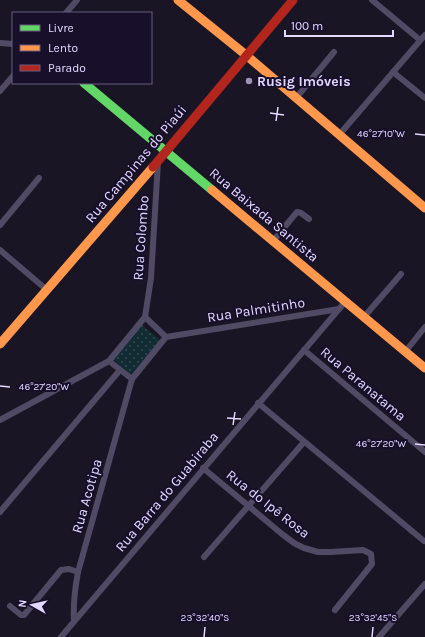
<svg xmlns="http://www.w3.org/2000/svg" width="425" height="637" viewBox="0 0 425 637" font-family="Karla,sans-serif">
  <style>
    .grass { fill: url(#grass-dots) }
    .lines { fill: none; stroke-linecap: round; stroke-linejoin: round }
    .street { stroke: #504a65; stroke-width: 6 }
    .fast { stroke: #63d668; stroke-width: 9 }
    .slow { stroke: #ff974d; stroke-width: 9 }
    .jam { stroke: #b3261e; stroke-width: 9 }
    .ticks { fill: none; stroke: #e3d8ff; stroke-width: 1.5 }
    .poi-dot { fill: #9d94b2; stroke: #180f2a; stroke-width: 1.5 }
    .labels { text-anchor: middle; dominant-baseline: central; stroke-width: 4; stroke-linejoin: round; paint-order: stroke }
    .poi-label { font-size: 14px; font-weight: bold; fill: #e3d8ff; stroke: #180f2a; text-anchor: start }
    .street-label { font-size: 14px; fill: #e3d8ff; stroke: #180f2a }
    .ticks-label { font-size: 10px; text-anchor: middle; fill: #e3d8ff; stroke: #180f2a; stroke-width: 4; stroke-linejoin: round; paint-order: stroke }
  </style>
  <defs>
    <pattern id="grass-dots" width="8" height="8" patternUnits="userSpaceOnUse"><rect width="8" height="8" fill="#122c33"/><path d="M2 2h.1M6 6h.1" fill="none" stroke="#344a52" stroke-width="1.8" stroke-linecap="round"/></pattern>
  </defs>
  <rect width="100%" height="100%" fill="#1a1524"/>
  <path class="grass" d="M142,325L160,340L131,375L113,359Z"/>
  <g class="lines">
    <g class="street">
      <path d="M372,0L420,40"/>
      <path d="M66,13L77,0"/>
      <path d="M0,43L13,44"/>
      <path d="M393,72L425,98"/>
      <path d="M0,91L13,76"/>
      <path d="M296,98L334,52"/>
      <path d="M339,135L425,35"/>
      <path d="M0,225L39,178"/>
      <path d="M273,241L297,212L301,213L309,219"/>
      <path d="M0,250L47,290"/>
      <path d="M145,317L151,278L158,162"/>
      <path d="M364,317L401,274"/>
      <path d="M166,337L339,309L346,301"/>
      <path d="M304,350L425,452"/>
      <path d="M405,352L425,327"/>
      <path d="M258,403L424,541"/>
      <path d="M0,420L109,361L145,317L166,337L132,379L109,361"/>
      <path d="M203,468L282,534L294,543L304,548L318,552H331L363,550L371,554L372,564L335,610"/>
      <path d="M0,512L120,370"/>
      <path d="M204,557L304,442"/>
      <path d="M10,606L21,615H24L61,570L69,569L78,572"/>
      <path d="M74,621C73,604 75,588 78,572L132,379"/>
      <path d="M61,637L339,309"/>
      <path d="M379,637L425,584"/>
    </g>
    <path class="fast" d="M84,83L212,190"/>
    <g class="slow">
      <path d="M178,0L246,55L425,208"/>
      <path d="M212,190L425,368"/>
      <path d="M0,344L153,167"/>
    </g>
    <path class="jam" d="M153,167L293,0"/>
  </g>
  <path class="ticks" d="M270,113L284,115M276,121L278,107M415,134L425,135M0,386L10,387M227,418L241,419M233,425L235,412M415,444L425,445M204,637L205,627M372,637L373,627"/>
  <circle class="poi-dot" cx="249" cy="81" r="4"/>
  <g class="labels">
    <g class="poi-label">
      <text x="257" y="81">Rusig Imóveis</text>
    </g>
    <g class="street-label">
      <text transform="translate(136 164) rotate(-50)">Rua Campinas do Piaúi</text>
      <text transform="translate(264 215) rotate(40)">Rua Baixada Santista</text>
      <text transform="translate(141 238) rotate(-86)">Rua Colombo</text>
      <text transform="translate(256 310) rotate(-9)">Rua Palmitinho</text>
      <text transform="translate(363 384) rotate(40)">Rua Paranatama</text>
      <text transform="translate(167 492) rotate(-50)">Rua Barra do Guabiraba</text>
      <text transform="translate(87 496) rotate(-74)">Rua Acotipa</text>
      <text transform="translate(268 504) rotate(38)">Rua do Ipê Rosa</text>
    </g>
  </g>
  <g class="ticks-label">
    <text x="381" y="137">46°27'10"W</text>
    <text x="44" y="390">46°27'20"W</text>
    <text x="381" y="447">46°27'20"W</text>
    <text x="205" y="621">23°32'40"S</text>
    <text x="373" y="621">23°32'45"S</text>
  </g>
  <rect x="12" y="12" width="140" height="72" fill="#180f2a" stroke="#695f7f"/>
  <rect x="20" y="25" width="20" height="6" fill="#63d668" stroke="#695f7f"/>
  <text x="48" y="32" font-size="12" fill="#e3d8ff">Livre</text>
  <rect x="20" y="45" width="20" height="6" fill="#ff974d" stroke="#695f7f"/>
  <text x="48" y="52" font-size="12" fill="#e3d8ff">Lento</text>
  <rect x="20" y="65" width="20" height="6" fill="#b3261e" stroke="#695f7f"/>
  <text x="48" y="72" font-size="12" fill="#e3d8ff">Parado</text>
  <g transform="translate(32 605) rotate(278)" stroke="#180f2a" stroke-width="3" paint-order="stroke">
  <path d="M0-3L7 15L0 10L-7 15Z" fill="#e3d8ff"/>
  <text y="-6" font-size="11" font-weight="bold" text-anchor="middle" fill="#e3d8ff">N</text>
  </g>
  <path d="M285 30v6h108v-6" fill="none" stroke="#e3d8ff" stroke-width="2"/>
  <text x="291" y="30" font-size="12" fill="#e3d8ff" stroke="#180f2a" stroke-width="3" paint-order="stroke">100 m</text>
</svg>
